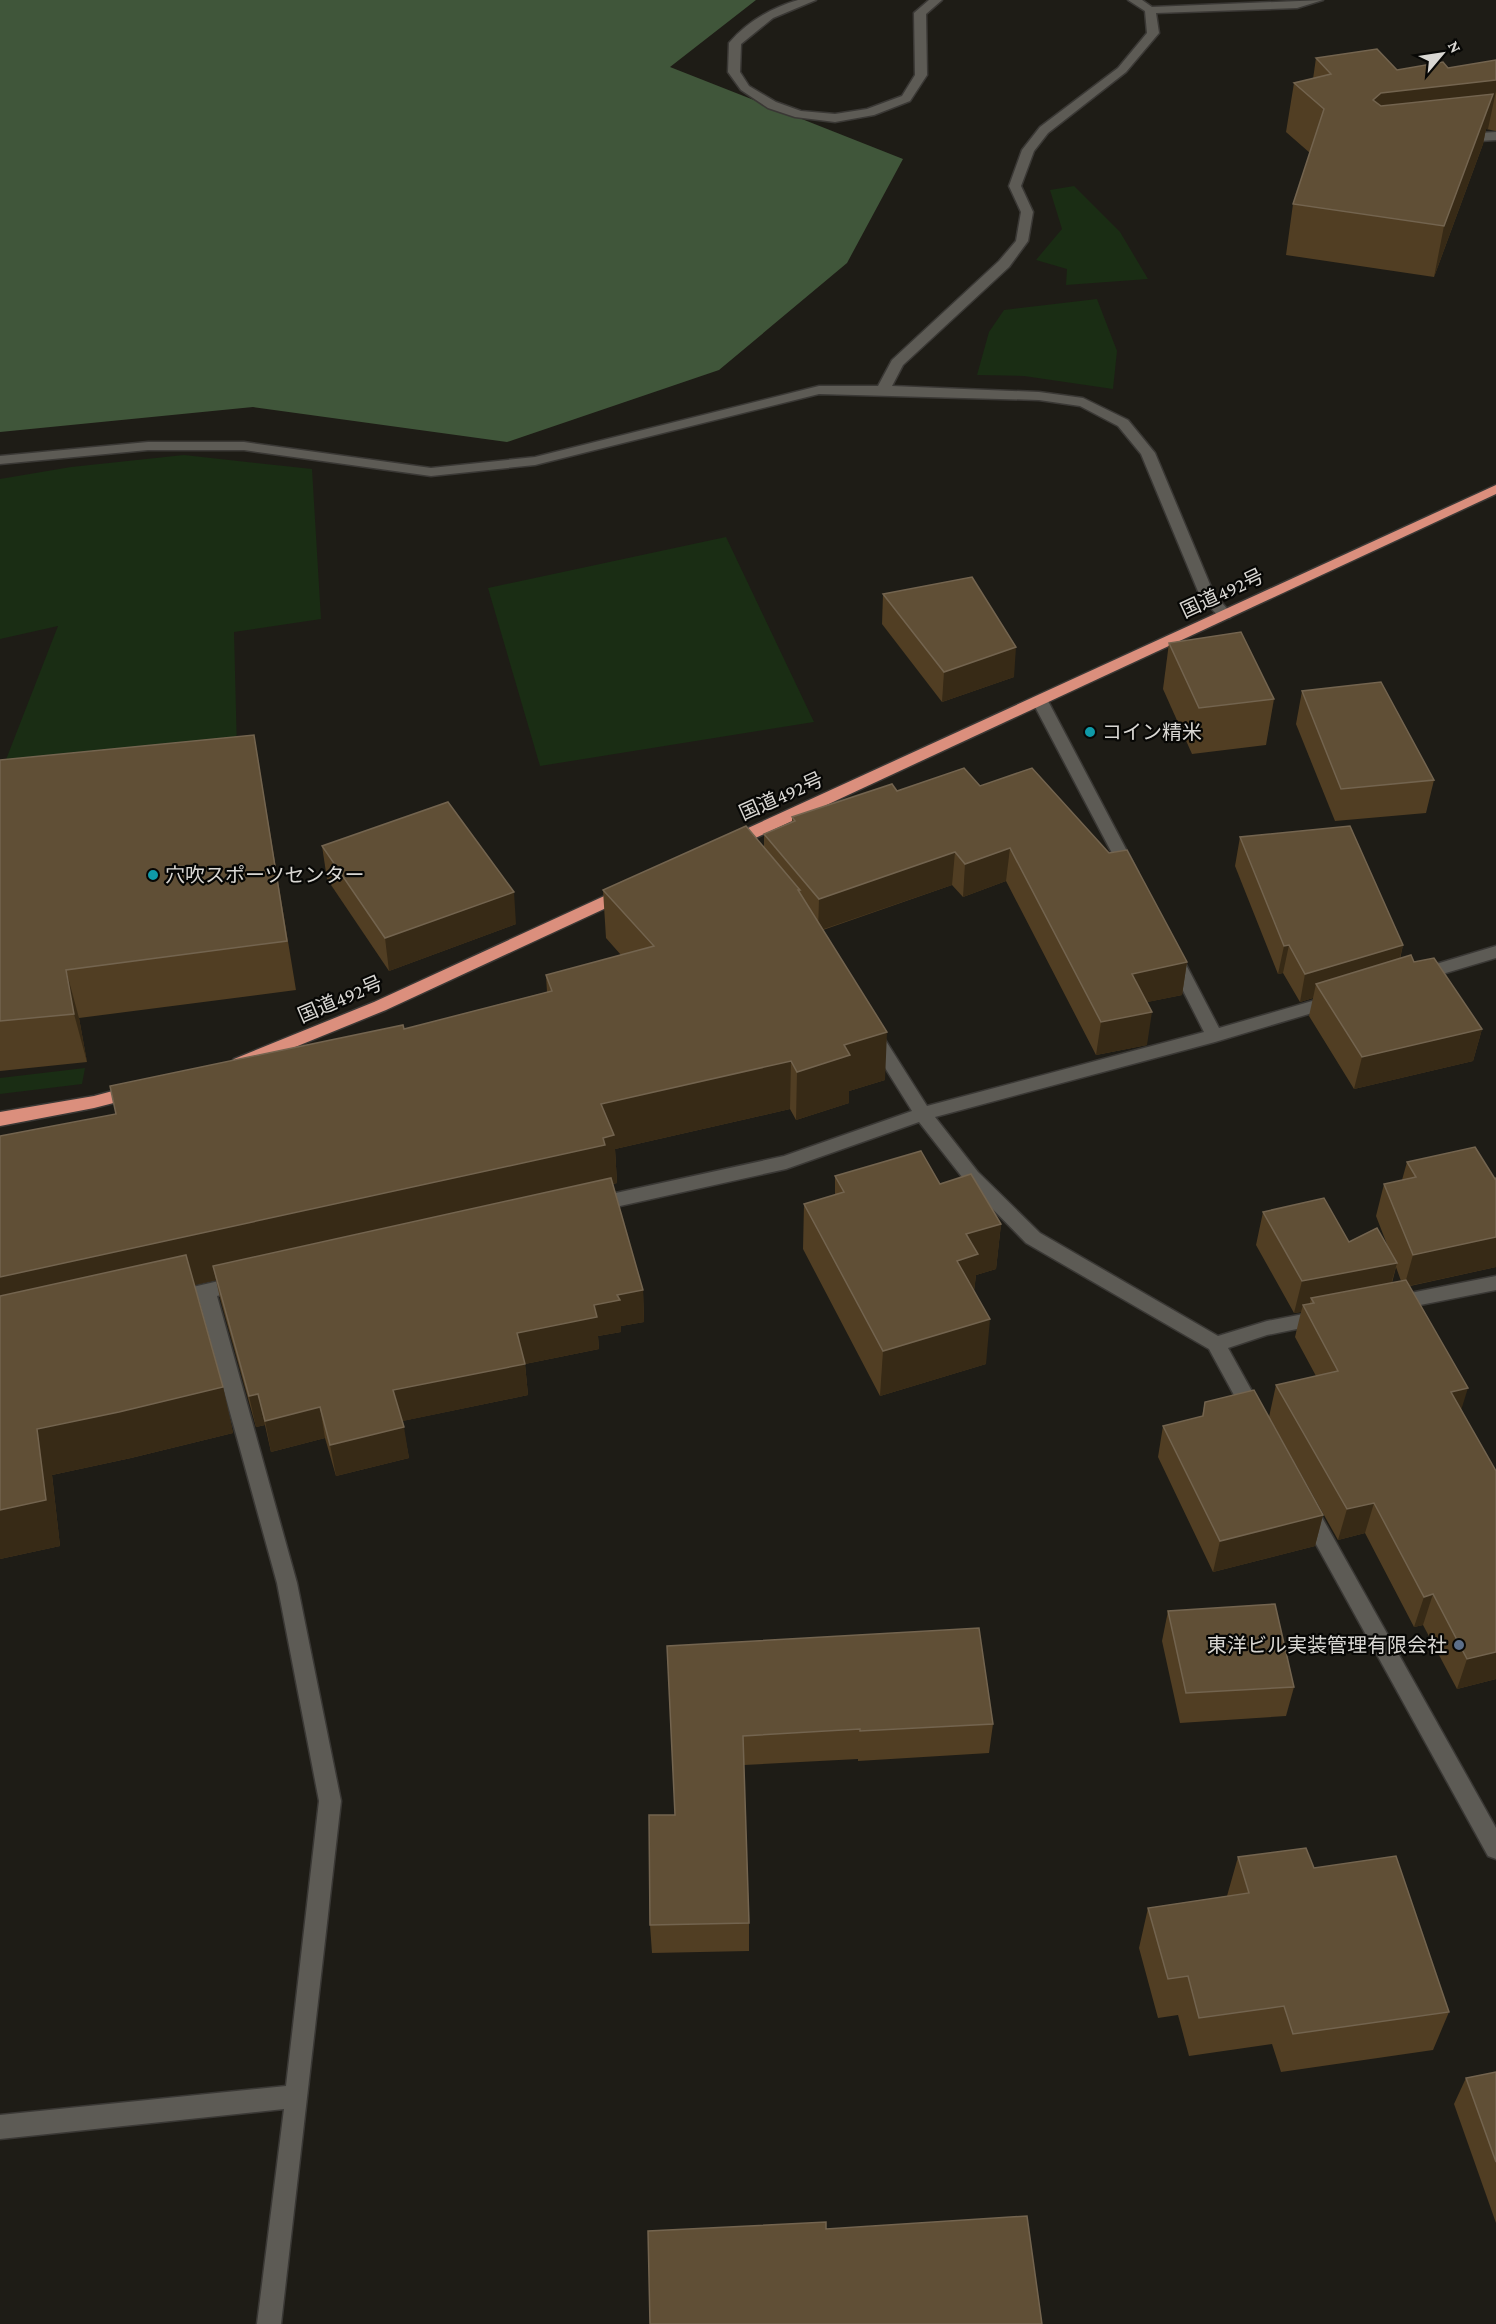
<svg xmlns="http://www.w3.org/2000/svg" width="1496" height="2324" viewBox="0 0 1496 2324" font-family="'Crimson Pro','Noto Sans JP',serif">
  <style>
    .green { fill: #1a2d14 }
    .forest { fill: #40563a }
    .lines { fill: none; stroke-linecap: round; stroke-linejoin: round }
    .street-casing { stroke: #3a3835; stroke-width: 3 }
    .highway-casing { stroke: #3a3835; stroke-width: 3 }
    .street { fill: #5d5b55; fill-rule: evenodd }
    .highway { fill: #db8f7d; fill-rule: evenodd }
    .wall { fill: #513e23; fill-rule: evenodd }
    .shaded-wall { fill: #372a16 }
    .building { fill: #604f36; stroke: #73644f; stroke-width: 1.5 }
    .culture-dot { fill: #0f9aa8; stroke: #070705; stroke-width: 2 }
    .service-dot { fill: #5c6f8a; stroke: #070705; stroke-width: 2 }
    .labels { text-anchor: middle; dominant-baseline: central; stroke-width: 4.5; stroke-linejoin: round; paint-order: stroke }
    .street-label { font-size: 20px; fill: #d9d7d3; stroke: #070705 }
    .poi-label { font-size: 20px; fill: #d9d7d3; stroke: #070705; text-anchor: start }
  </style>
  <rect width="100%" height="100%" fill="#1e1c16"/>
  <g class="green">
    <path d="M1074,186L1120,232L1148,279L1066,285L1067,269L1036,260L1062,229L1050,190Z"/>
    <path d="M1097,299L1117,351L1113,389L1024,376L977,375L989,332L1004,310Z"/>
    <path d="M184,455L312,469L321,619L234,632L237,751L0,775L58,626L0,639V479L71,467Z"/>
    <path d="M726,537L814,722L540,766L488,588Z"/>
    <path d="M85,1068L82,1084L0,1094V1078Z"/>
  </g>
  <path class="forest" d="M0,0H756L670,67L903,159L847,263L719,370L507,442L253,407L0,432Z"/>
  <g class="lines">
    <defs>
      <g id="street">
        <path d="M798,0H816L773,18L741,44L740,72L749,86L776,102L801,111L835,114L867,109L902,96L915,75L914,13L929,0H942L926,14L927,75L910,101L874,115L835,122L795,117L768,108L741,90L728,72L729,43C747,22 771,8 798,0Z"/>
        <path d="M1128,0H1142L1152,7L1323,0L1297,8L1156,13L1159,33L1126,72L1048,133L1034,151L1021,186L1033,212L1028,241L1009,267L903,365L892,386L1039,392L1083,398L1128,420L1155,453L1214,594L1230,612L1232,615L1230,618H1220L1200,596L1141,454L1118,426L1080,406L1039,400L819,394L535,465L431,476L244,450H148L0,464V456L148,442H244L431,468L535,457L819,386H878L892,360L999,261L1016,241L1021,212L1009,186L1022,150L1040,127L1118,68L1147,33L1145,11Z"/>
        <path d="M1496,132V140L1462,142L1456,138L1462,134Z"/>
        <path d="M1040,696L1048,701L1138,872L1136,876H1124L1122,872L1032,701Z"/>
        <path d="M1496,946V958L1419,981L1413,979L1411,975L1413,971Z"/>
        <path d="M1173,949L1179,951L1181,955L1219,1028L1333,995L1339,997L1342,1001L1339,1005L1215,1042L935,1117L978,1172L1040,1233L1218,1336L1267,1321L1324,1310L1331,1312L1333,1317L1331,1322L1267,1335L1228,1348L1264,1413L1261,1419L1254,1421L1247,1419L1209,1349L1026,1243L966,1182L919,1122L786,1169L593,1212L587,1210L584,1205L587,1200L593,1198L784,1156L912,1111L864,1034L867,1030L873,1028L879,1030L927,1106L1204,1032L1165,955L1167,951Z"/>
        <path d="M241,1276L248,1278L250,1283L248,1288L217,1296L297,1583L341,1801L281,2324H257L284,2109L0,2139V2115L286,2086L319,1801L277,1583L199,1300L175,1305L168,1303L166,1298L168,1293L175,1291Z"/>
        <path d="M1496,1276V1290L1395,1310L1388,1308L1386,1303L1388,1298L1395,1296Z"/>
        <path d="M1308,1503L1315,1505L1496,1828V1859L1488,1856L1301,1517L1298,1511L1301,1505Z"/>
      </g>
      <g id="highway">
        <path d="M1496,485V494L736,847H724L722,843L724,839Z"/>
        <path d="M626,886L632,888L634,892L632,896L386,1010L246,1067L240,1069L234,1067L231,1063L234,1059L374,1002Z"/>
        <path d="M135,1085L141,1086L144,1091L141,1096L94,1108L0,1126V1112L94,1096Z"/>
      </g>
    </defs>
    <use href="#street" class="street-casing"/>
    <use href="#highway" class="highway-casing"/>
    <use href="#street" class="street"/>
    <use href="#highway" class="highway"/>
  </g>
  <g class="wall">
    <path d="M1316,58L1397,70L1448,68L1496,60V131L1486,129L1483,144L1434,277L1286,255L1293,204L1310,153L1286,132L1294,83L1313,79Z"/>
    <path d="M883,594L1014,677L942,702L882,624Z"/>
    <path d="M1169,643L1274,699L1266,745L1192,754L1163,689Z"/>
    <path d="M1302,691L1434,780L1426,813L1335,821L1296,724Z"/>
    <path d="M254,735L296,990L79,1018L87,1062L0,1071V760Z"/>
    <path d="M980,786L1187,962L1182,995L1147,1002V1045L1096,1055L1006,881L963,897L952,885L823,930L885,1080L849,1091V1103L796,1120L790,1109L615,1149L617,1183L613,1184L643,1290L644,1322L621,1326V1332L598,1336L599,1349L525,1364L528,1395L402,1421L409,1458L336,1476L325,1438L271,1452L265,1425L256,1427L220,1298L216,1280L194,1285L223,1387L233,1433L131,1458L52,1475L60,1546L0,1559L116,1114L404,1029L547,992L546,975L621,955L606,938L603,890L764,848V834L792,822V817L897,791Z"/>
    <path d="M1240,837L1403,945L1400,959L1414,962L1482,1029L1473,1061L1354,1089L1309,1016L1313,998L1300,1002L1283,973L1278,974L1235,866Z"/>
    <path d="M322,846L516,924L389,971L327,879Z"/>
    <path d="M1407,1162L1496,1178V1267L1410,1286L1461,1410L1496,1471V1679L1457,1689L1423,1625L1414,1627L1365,1533L1338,1540L1269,1417L1276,1385L1316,1376L1295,1337L1301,1312L1294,1313L1256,1245L1263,1212L1349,1242L1388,1247L1376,1216L1384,1184L1402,1180ZM1396,1267L1401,1281L1392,1283Z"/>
    <path d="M835,1176L940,1184L1001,1224L996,1269L976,1275L974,1291L986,1364L880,1396L803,1249L804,1204L835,1195Z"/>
    <path d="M1205,1402L1323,1515L1315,1546L1213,1572L1158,1457L1163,1426L1202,1416Z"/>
    <path d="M1168,1611L1294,1687L1286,1716L1180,1723L1162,1641Z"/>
    <path d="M667,1646L993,1724L989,1753L858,1761V1759L744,1765L749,1923V1951L652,1953L650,1925L675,1815Z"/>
    <path d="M1238,1857L1314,1868L1449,2012L1433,2050L1281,2072L1272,2044L1189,2056L1178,2015L1158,2018L1139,1948L1148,1908L1227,1896Z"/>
    <path d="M1496,2072V2223L1454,2104L1466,2078Z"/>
  </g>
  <g class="shaded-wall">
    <path d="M1496,80V91L1488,129H1486L1483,144L1434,277L1444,226L1372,143L1373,100L1381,93Z"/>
    <path d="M1016,647L1014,677L942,702L944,672Z"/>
    <path d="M1010,848L1006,881L963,897L965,864Z"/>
    <path d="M955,852L952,885L818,931L819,899Z"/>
    <path d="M514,892L516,924L389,971L385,938Z"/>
    <path d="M1289,945L1283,973L1278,974L1284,946Z"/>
    <path d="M1403,945L1396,973L1316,984L1313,998L1300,1002L1305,974Z"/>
    <path d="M1187,962L1182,995L1128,1006L1132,974Z"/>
    <path d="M66,970L79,1018L87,1062L74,1014Z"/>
    <path d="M1152,1012L1147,1045L1096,1055L1101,1022Z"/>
    <path d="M1482,1029L1473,1061L1354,1089L1362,1057Z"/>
    <path d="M887,1032L885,1080L849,1091V1103L796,1120L797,1072L844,1045Z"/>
    <path d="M791,1061L790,1109L615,1149L617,1183L213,1266L216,1280L0,1328V1277L601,1104Z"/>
    <path d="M1001,1224L996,1269L976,1275L973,1300L957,1261L966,1234Z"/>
    <path d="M1496,1237V1267L1404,1287L1413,1255Z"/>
    <path d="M1397,1263L1388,1295L1314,1303L1311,1298L1308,1311L1303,1305L1301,1312L1294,1313L1302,1281Z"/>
    <path d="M643,1290L644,1322L621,1326V1332L598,1336L599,1349L520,1365L517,1333L594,1305L617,1295Z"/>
    <path d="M990,1319L986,1364L880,1396L883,1351Z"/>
    <path d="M525,1364L528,1395L398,1422L393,1390Z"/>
    <path d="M223,1387L233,1433L131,1458L52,1475L60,1546L0,1559V1510L37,1429Z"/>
    <path d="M1468,1388L1458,1420L1451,1392Z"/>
    <path d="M258,1394L265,1425L256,1427L249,1396Z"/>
    <path d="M320,1407L325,1438L271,1452L265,1421Z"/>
    <path d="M404,1427L409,1458L336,1476L330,1445Z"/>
    <path d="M1374,1503L1365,1533L1338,1540L1347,1509Z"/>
    <path d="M1323,1515L1315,1546L1213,1572L1220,1541Z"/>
    <path d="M1433,1594L1423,1625L1414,1627L1424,1597Z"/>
    <path d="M1496,1652V1679L1457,1689L1467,1659Z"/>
  </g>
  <g class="building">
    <path d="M1377,49L1397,70L1443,62L1448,68L1496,60V80L1381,93L1373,100L1381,106L1493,94L1444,226L1293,204L1324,109L1294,83L1331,74L1316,58Z"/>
    <path d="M972,577L1016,647L944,672L883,594Z"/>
    <path d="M1241,632L1274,699L1199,708L1169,643Z"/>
    <path d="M1381,682L1434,780L1341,789L1302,691Z"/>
    <path d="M254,735L287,941L66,970L74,1014L0,1021V760Z"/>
    <path d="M964,768L980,786L1032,768L1109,853L1127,850L1187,962L1132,974L1152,1012L1101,1022L1010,848L965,864L955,852L819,899L764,834L795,821L792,817L892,784L897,791Z"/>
    <path d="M448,802L514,892L385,938L322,846Z"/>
    <path d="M746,826L800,890H798L887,1032L844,1045L850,1055L797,1072L791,1061L601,1104L614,1135L603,1138L605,1145L0,1277V1136L116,1114L110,1086L403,1025L404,1029L552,991L546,975L654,946L603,890Z"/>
    <path d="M1350,826L1403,945L1305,974L1289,945L1284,946L1240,837Z"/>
    <path d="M1411,955L1414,962L1434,958L1482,1029L1362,1057L1316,984Z"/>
    <path d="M1475,1147L1495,1179L1496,1178V1237L1413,1255L1384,1184L1416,1177L1407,1162Z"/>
    <path d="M921,1151L940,1184L971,1174L1001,1224L966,1234L978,1254L957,1261L990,1319L883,1351L804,1204L844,1192L835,1176Z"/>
    <path d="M611,1178L643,1290L617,1295L620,1300L594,1305L597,1317L517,1333L525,1364L393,1390L404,1427L330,1445L320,1407L265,1421L258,1394L249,1396L213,1266Z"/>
    <path d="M1324,1198L1349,1242L1377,1228L1397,1263L1302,1281L1263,1212Z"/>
    <path d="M186,1255L223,1387L119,1412L37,1429L46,1500L0,1510V1296Z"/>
    <path d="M1406,1280L1468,1388L1451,1392L1496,1471V1652L1467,1659L1433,1594L1424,1597L1374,1503L1347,1509L1276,1385L1338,1371L1303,1305L1314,1303L1311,1298Z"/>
    <path d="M1254,1390L1323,1515L1220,1541L1163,1426L1203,1416L1205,1402Z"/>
    <path d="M1275,1604L1294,1687L1186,1693L1168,1611Z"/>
    <path d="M979,1628L993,1724L860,1731V1729L743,1736L749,1923L650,1925L649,1815H675L667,1646Z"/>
    <path d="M1306,1848L1314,1868L1396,1856L1449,2012L1293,2034L1284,2006L1199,2018L1188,1976L1168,1979L1148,1908L1249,1893L1238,1857Z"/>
    <path d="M1496,2072V2162L1466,2078Z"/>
    <path d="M1027,2216L1042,2324H650L648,2231L826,2222V2229Z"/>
  </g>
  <g class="culture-dot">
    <circle cx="1090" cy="732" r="6"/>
    <circle cx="153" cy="875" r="6"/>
  </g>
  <circle class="service-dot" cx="1459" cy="1645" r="6"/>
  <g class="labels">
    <g class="street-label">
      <text transform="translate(1222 593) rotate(-25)">国道492号</text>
      <text transform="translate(781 796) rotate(-24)">国道492号</text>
      <text transform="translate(340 999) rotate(-23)">国道492号</text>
    </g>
    <g class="poi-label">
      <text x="1102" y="732">コイン精米</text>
      <text x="165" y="875">穴吹スポーツセンター</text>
      <text x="1447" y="1645" text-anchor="end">東洋ビル実装管理有限会社</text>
    </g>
  </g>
  <g transform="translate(1442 54) rotate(61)" stroke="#070705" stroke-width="4.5" paint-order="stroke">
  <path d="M0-4.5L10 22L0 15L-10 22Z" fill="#d9d7d3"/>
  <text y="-9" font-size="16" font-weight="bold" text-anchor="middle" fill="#d9d7d3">N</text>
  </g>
</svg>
